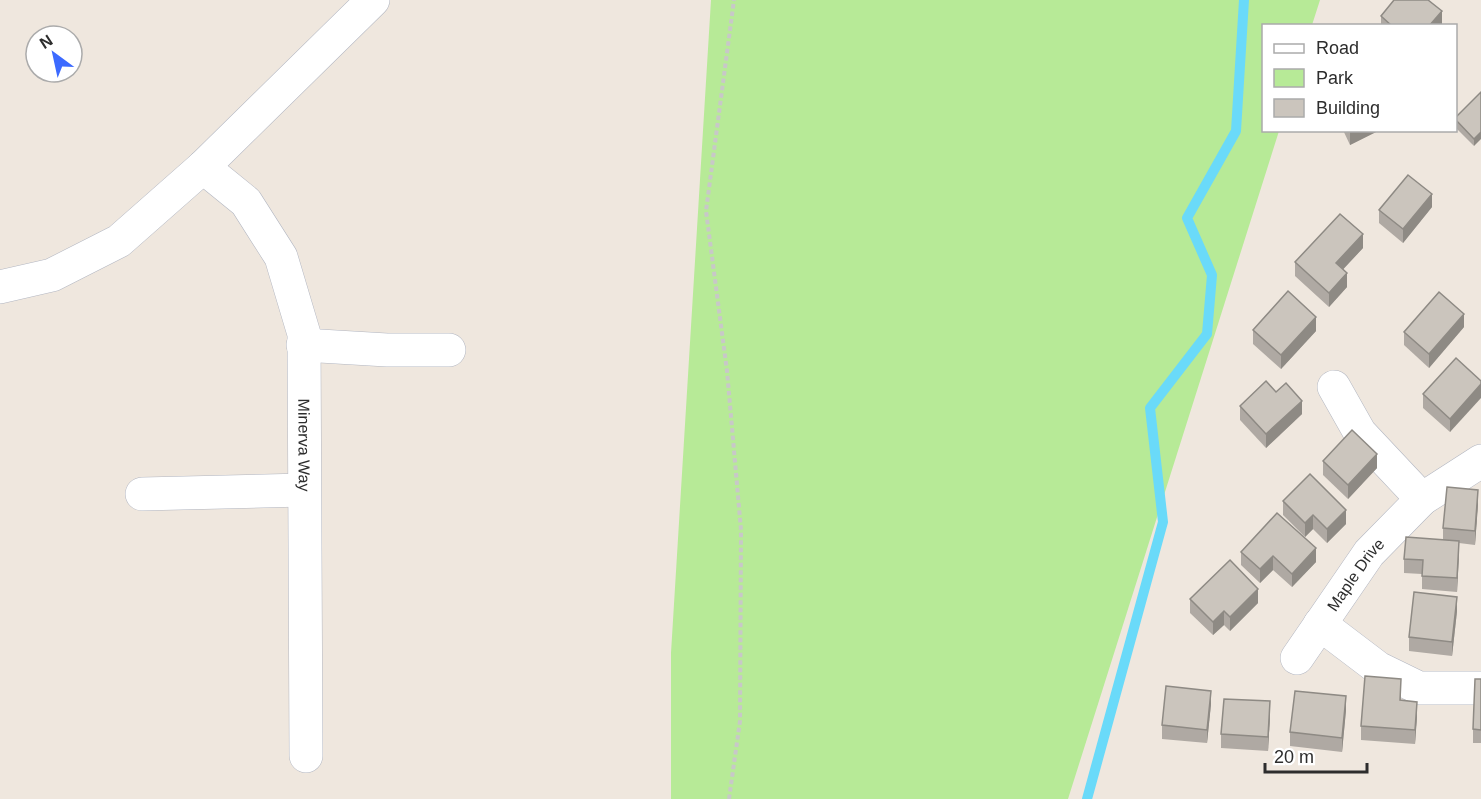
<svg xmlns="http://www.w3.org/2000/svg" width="1481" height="799" viewBox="0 0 1481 799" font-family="Arial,sans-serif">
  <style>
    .green { fill: #b7ea97 }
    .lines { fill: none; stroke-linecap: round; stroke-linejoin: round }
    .stream { stroke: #6adaf9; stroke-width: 10 }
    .minor-casing { stroke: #b2b6c1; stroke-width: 34 }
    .path { stroke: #c8c8c8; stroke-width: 4; stroke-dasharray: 4.5 3; stroke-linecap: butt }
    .minor { stroke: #fff; stroke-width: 33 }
    .wall { fill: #afa9a3 }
    .shaded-wall { fill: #8e8a84 }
    .building { fill: #cbc5bd; stroke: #8e8a84; stroke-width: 1.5 }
    .labels { text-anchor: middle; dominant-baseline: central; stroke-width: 4.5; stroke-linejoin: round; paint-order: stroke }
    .street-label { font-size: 16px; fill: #2d2d2d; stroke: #fff }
  </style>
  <rect width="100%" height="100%" fill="#efe7de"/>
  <path class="green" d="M711,0H1320L1312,25L1264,26V130L1279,131L1068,799H671V653Z"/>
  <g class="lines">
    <path class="stream" d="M1087,799L1163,522L1150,408L1207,334L1212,275L1187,218L1236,131L1244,0"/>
    <defs>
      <g id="minor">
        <path id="s1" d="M203,167L246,202L281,257L304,334L306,756"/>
        <path d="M0,287L52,275L119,241L203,167L373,0"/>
        <path d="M303,345L387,350H449"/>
        <path d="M1334,387L1360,433L1422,499"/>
        <path d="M142,494L304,490"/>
        <path d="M1320,624L1378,668L1419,688H1481"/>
        <path id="s2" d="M1297,658L1369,553L1422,499L1481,461"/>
      </g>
    </defs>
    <use href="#minor" class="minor-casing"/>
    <path class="path" d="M729,799L740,721L741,530L727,371L706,211L734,0"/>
    <use href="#minor" class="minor"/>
  </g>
  <g class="wall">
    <path d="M1381,16L1442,25L1381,26Z"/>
    <path d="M1481,92L1474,146L1455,127V118Z"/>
    <path d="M1343,130H1380L1350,145Z"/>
    <path d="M1432,207L1403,243L1379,223V210Z"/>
    <path d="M1363,248L1343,269L1347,287L1329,307L1295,276V262Z"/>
    <path d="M1464,327L1429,368L1404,345V332Z"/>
    <path d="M1253,330L1316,331L1281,369L1253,344Z"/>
    <path d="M1481,381L1450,432L1423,408V394Z"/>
    <path d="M1276,392L1302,414L1266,448L1240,420V406Z"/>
    <path d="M1323,461L1377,468L1348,499L1323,475Z"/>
    <path d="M1283,501L1346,524L1327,543L1313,529L1305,537L1283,515Z"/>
    <path d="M1478,504L1475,545L1459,543L1457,592L1422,589V574L1404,573V559L1443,540V528Z"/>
    <path d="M1241,552L1316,562L1292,587L1273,570L1260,583L1241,565Z"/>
    <path d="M1190,599L1258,603L1230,631L1224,625L1213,635L1190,613Z"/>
    <path d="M1457,611L1452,656L1409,651V637Z"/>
    <path d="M1481,679V743H1473V729Z"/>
    <path d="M1401,693V700L1417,716L1415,744L1361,740V726Z"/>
    <path d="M1211,704L1207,743L1162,739V725Z"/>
    <path d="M1346,710L1342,752L1290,746V732Z"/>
    <path d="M1270,715L1268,751L1221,748V734Z"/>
  </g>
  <g class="shaded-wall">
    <path d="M1442,11V25L1429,26Z"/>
    <path d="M1351,130H1380L1350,145V131Z"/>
    <path d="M1481,132V139L1474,146V139Z"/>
    <path d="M1432,194V207L1403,243V229Z"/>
    <path d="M1363,234V248L1336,277V263Z"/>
    <path d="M1347,273V287L1329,307V293Z"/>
    <path d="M1464,314V327L1429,368V354Z"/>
    <path d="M1316,317V331L1281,369V355Z"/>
    <path d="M1481,384V398L1450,432V419Z"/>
    <path d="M1302,401V414L1266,448V434Z"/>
    <path d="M1377,454V468L1348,499V485Z"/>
    <path d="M1478,490V504L1475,545V531Z"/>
    <path d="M1346,510V524L1327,543V529Z"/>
    <path d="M1313,515V529L1305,537V523Z"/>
    <path d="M1459,541V555L1457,592V578Z"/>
    <path d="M1316,548V562L1292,587V574Z"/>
    <path d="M1273,556V570L1260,583V569Z"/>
    <path d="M1258,589V603L1230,631V617Z"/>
    <path d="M1457,597V611L1452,656V642Z"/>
    <path d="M1224,611V625L1213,635V622Z"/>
    <path d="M1211,691V704L1207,743V730Z"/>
    <path d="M1346,696V710L1342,752V738Z"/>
    <path d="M1270,701V715L1268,751V737Z"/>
    <path d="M1417,702V716L1415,744V730Z"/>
  </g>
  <g class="building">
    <path d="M1394,0H1428L1442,11L1429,26H1392L1381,16Z"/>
    <path d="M1481,92V132L1474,139L1455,119V118Z"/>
    <path d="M1408,175L1432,194L1403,229L1379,210Z"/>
    <path d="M1340,214L1363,234L1336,263L1347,273L1329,293L1295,262Z"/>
    <path d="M1288,291L1316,317L1281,355L1253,330Z"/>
    <path d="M1439,292L1464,314L1429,354L1404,332Z"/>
    <path d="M1456,358L1481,381V384L1450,419L1423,394Z"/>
    <path d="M1266,381L1276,392L1286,383L1302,401L1266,434L1240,406Z"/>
    <path d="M1352,430L1377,454L1348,485L1323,461Z"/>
    <path d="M1310,474L1346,510L1327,529L1313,515L1305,523L1283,501Z"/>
    <path d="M1447,487L1478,490L1475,531L1443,528Z"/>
    <path d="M1277,513L1316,548L1292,574L1273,556L1260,569L1241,552Z"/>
    <path d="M1406,537L1459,541L1457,578L1422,576L1423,560L1404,559Z"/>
    <path d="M1230,560L1258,589L1230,617L1224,611L1213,622L1190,599Z"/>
    <path d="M1414,592L1457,597L1452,642L1409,637Z"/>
    <path d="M1365,676L1401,679L1400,700L1417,702L1415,730L1361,726Z"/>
    <path d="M1475,679H1481V730L1473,729Z"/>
    <path d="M1166,686L1211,691L1207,730L1162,725Z"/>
    <path d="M1295,691L1346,696L1342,738L1290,732Z"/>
    <path d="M1224,699L1270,701L1268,737L1221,734Z"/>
  </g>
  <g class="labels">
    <g class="street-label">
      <text stroke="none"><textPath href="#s1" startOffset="312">Minerva Way</textPath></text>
      <text stroke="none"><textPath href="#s2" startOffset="102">Maple Drive</textPath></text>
    </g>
  </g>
  <rect x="1262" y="24" width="195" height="108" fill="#ffffff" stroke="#ababab" stroke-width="1.5"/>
  <rect x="1274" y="44" width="30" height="9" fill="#ffffff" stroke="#ababab" stroke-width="1.5"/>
  <text x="1316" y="54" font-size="18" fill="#2d2d2d">Road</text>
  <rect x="1274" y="69" width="30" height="18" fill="#b7ea97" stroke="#ababab" stroke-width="1.5"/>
  <text x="1316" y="84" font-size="18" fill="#2d2d2d">Park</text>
  <rect x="1274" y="99" width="30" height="18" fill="#cbc5bd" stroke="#ababab" stroke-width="1.5"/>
  <text x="1316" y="114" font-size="18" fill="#2d2d2d">Building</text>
  <g transform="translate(54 54) rotate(327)"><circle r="28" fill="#ffffff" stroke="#ababab" stroke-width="1.5"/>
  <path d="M0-4.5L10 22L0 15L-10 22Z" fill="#3c6aff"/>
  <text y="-9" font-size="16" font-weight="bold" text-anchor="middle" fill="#2d2d2d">N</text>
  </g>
  <path d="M1265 763v9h102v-9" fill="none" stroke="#2d2d2d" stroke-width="3"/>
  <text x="1274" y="763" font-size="18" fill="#2d2d2d" stroke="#ffffff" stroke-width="4.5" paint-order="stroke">20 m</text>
</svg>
